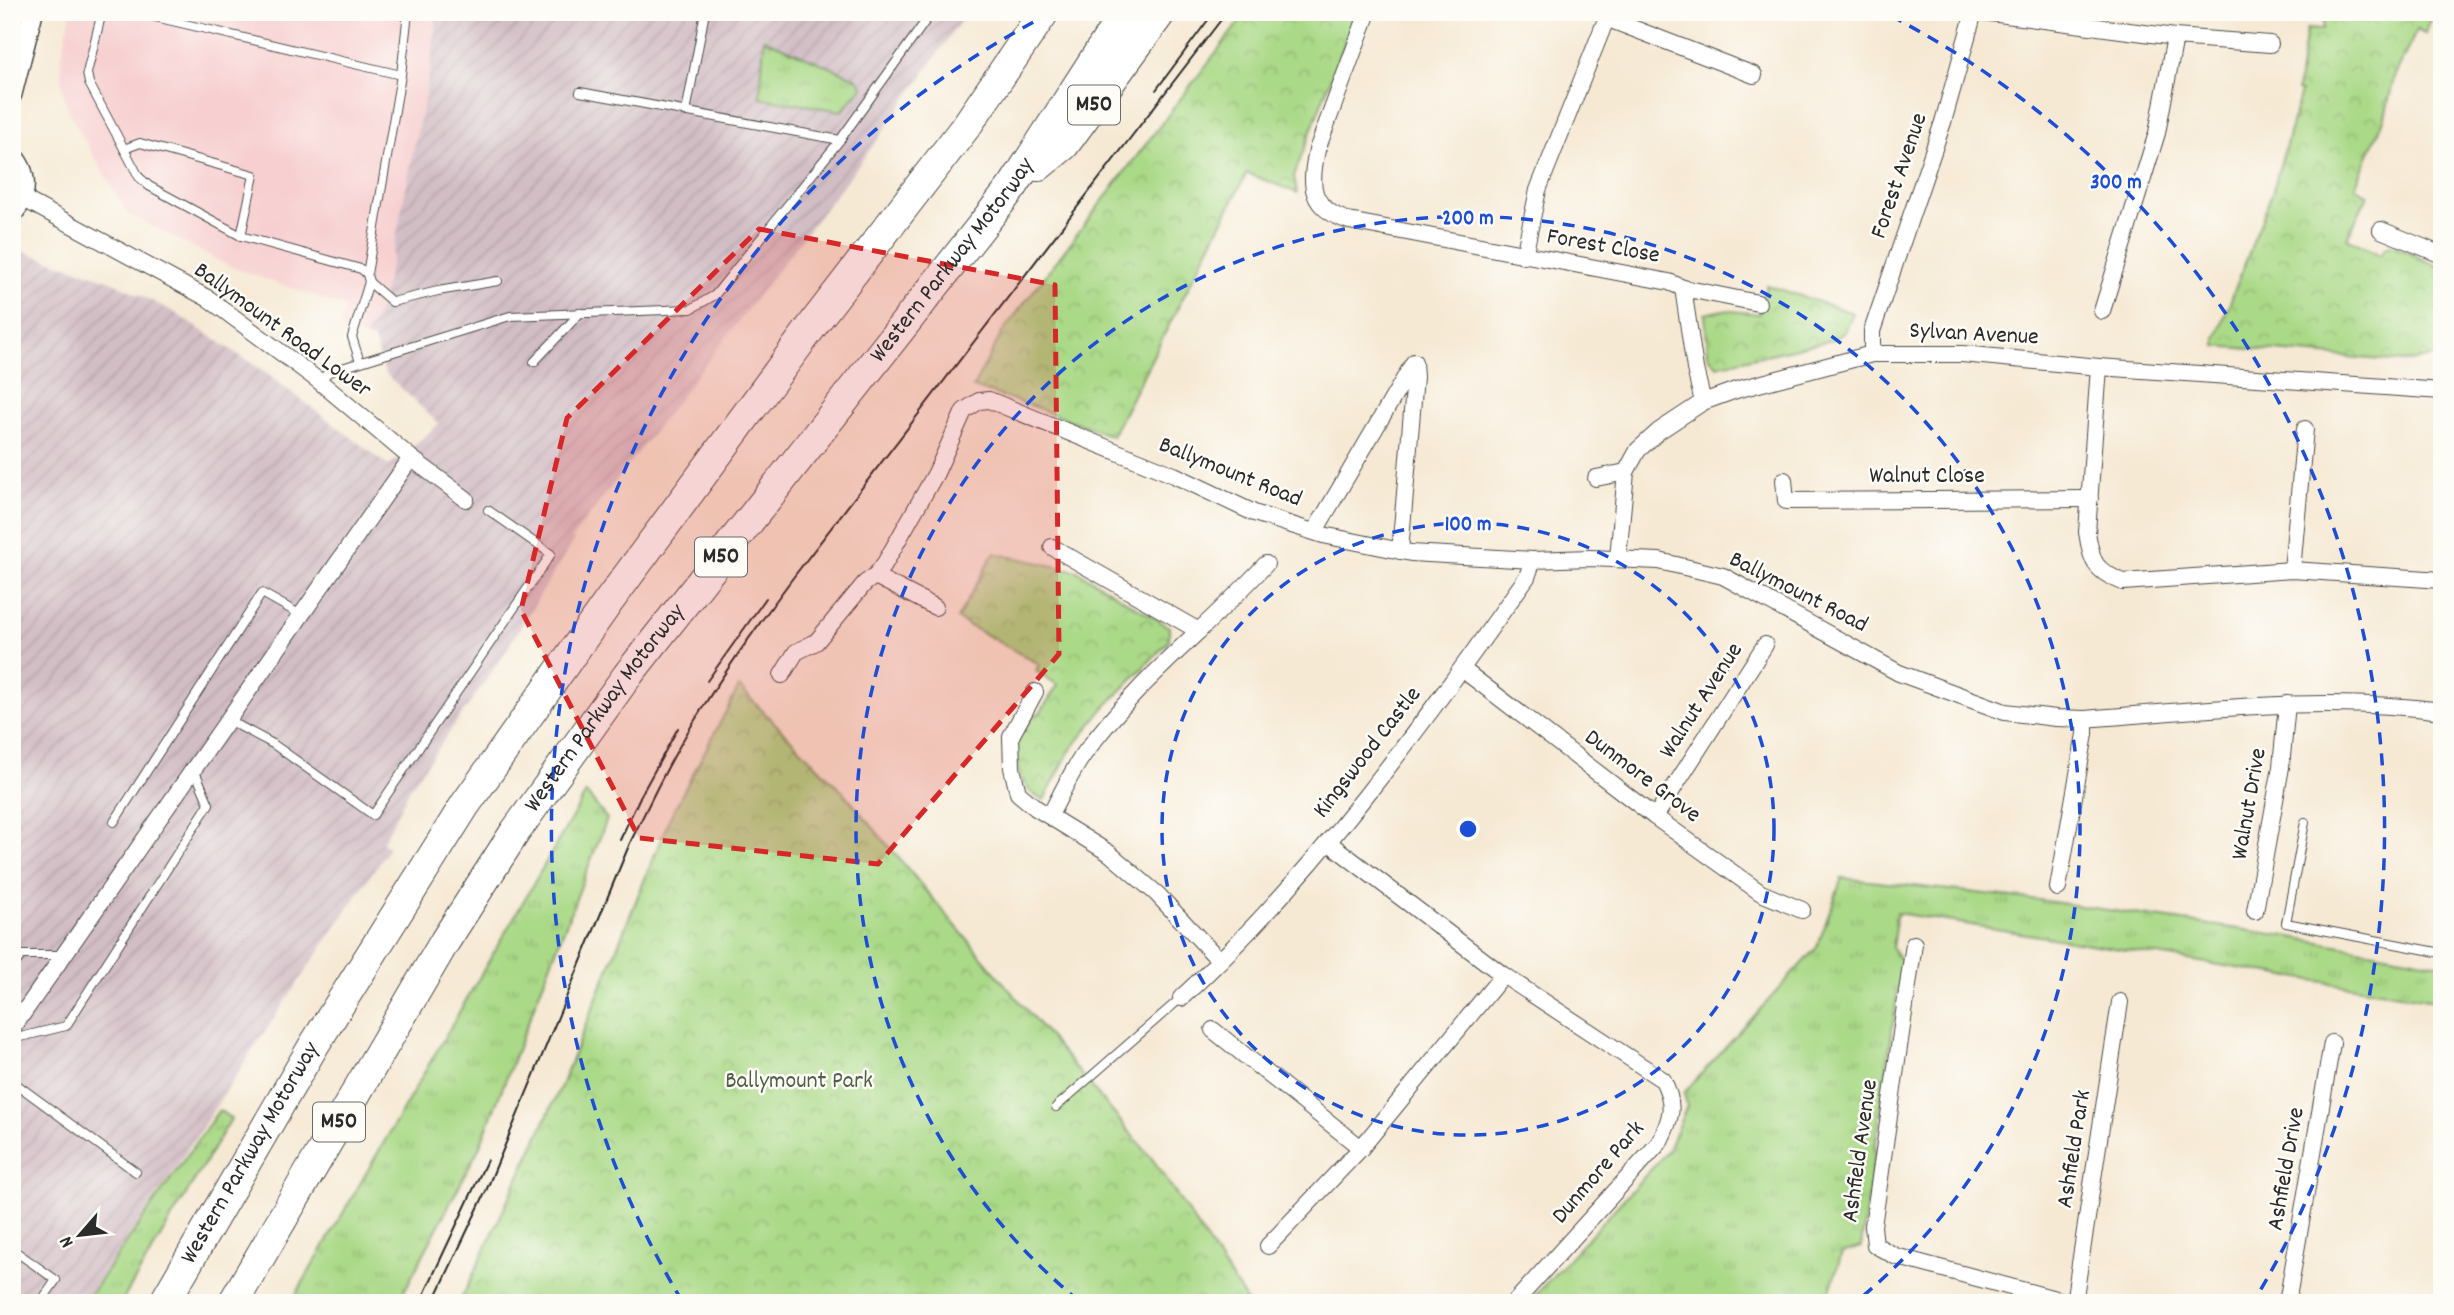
<svg xmlns="http://www.w3.org/2000/svg" width="2454" height="1315" viewBox="0 0 2454 1315" font-family="Dekko,sans-serif">
  <style>
    .built { fill: #f7cfd0 }
    .industrial { fill: url(#industrial-furrows) }
    .grass { fill: url(#grass-tufts); stroke: #6a8259; stroke-width: 2 }
    .park { fill: url(#park-crowns); stroke: #6a8259; stroke-width: 2 }
    .lines { fill: none; stroke-linecap: round; stroke-linejoin: round }
    .service-casing { stroke: #494844; stroke-width: 10 }
    .minor-casing { stroke: #494844; stroke-width: 18 }
    .tertiary-casing { stroke: #494844; stroke-width: 22 }
    .motorway-casing { stroke: #494844; stroke-width: 32 }
    .service { stroke: #fff; stroke-width: 8 }
    .minor { stroke: #fff; stroke-width: 16 }
    .tertiary { stroke: #fff; stroke-width: 19 }
    .motorway { stroke: #fff; stroke-width: 30 }
    .tram { stroke: #2b2b2b; stroke-width: 2 }
    .marked { fill: #d62828; fill-opacity: 0.2; stroke: #d62828; stroke-width: 5; stroke-dasharray: 14 9; stroke-linejoin: round }
    .ring { fill: none; stroke: #1d4ed8; stroke-width: 3.5; stroke-dasharray: 12 9 }
    .labels { text-anchor: middle; dominant-baseline: central; stroke-width: 5; stroke-linejoin: round; paint-order: stroke }
    .shield { fill: #fdfcf7; stroke: #6a6a68; stroke-width: 2 }
    .shield-label { font-size: 23px; font-weight: bold; fill: #2b2b2b }
    .street-label { font-size: 24px; fill: #2b2b2b; stroke: #fdfcf7 }
    .park-label { font-size: 24px; fill: #515f47; stroke: #fdfcf7 }
    .centre { fill: #1d4ed8; stroke: #fdfcf7; stroke-width: 3.5 }
    .ring-label { font-size: 21px; text-anchor: middle; font-weight: bold; fill: #1d4ed8; stroke: #fdfcf7; stroke-width: 5; stroke-linejoin: round; paint-order: stroke }
  </style>
  <defs>
    <pattern id="industrial-furrows" width="10" height="10" patternUnits="userSpaceOnUse" patternTransform="scale(1.75)"><rect width="10" height="10" fill="#d2bdc5"/><path d="M-1 1l2-2M0 10L10 0M9 11l2-2" fill="none" stroke="#b4a3a9"/></pattern>
    <pattern id="grass-tufts" width="24" height="20" patternUnits="userSpaceOnUse" patternTransform="scale(1.75)"><rect width="24" height="20" fill="#aad987"/><path d="M3 7l-1-3M5 7V3M7 7l1-3M15 17l-1-3M17 17v-4M19 17l1-3" fill="none" stroke="#92ba75"/></pattern>
    <pattern id="park-crowns" width="20" height="18" patternUnits="userSpaceOnUse" patternTransform="scale(1.75)"><rect width="20" height="18" fill="#aad987"/><path d="M2 6a3 3 0 1 1 6 0M12 15a3 3 0 1 1 6 0" fill="none" stroke="#92ba75"/></pattern>
  </defs>
  <rect width="100%" height="100%" fill="#fdfcf7"/>
  <filter id="ink" filterUnits="userSpaceOnUse"><feTurbulence type="fractalNoise" baseFrequency=".0143" numOctaves="2"/><feDisplacementMap in="SourceGraphic" scale="14" xChannelSelector="R" yChannelSelector="G"/><feConvolveMatrix kernelMatrix="1 2 1 2 8 2 1 2 1" color-interpolation-filters="sRGB"/></filter>
  <filter id="wash" filterUnits="userSpaceOnUse"><feTurbulence type="fractalNoise" baseFrequency=".00686" numOctaves="4" result="noise"/><feDisplacementMap in="SourceGraphic" scale="28" xChannelSelector="R" yChannelSelector="G"/><feGaussianBlur stdDeviation="1.57" result="paint"/><feColorMatrix in="noise" values="0 0 0 0 0 0 0 0 0 0 0 0 0 0 0 0 0 1.4 0 .05"/><feComposite in="paint" operator="in"/></filter>
  <g filter="url(#wash)">
    <rect width="100%" height="100%" fill="#f6e9d4"/>
    <path class="built" d="M71,12H437L430,70L391,262L379,311L365,337L340,329L345,307L231,267L127,213L72,118L65,100L61,81V61Z"/>
    <path class="industrial" d="M437,12H967L875,143L572,538L574,540L500,660L410,788L382,843L389,848L259,1040L171,1175L82,1303H12V248L109,280L172,311L262,370L389,466L439,424L385,373L374,340L365,337L379,311L391,262L430,70Z"/>
    <g class="grass">
      <path d="M764,39L856,78L863,87L842,111L760,98Z"/>
      <path d="M586,793L607,819L479,1148L398,1303H291Z"/>
      <path d="M1842,878L2039,900L2286,936L2442,964V1001L1897,913L1892,948L1902,962L1861,1247L1842,1253L1826,1303H1528L1667,1152L1687,1106L1684,1093L1817,947Z"/>
      <path d="M219,1110L231,1119L121,1303H84Z"/>
    </g>
    <g class="park">
      <path d="M1247,12H1356L1294,176L1297,193L1247,173L1112,436L1032,406L973,387L1003,331Z"/>
      <path d="M2325,12H2434L2425,34L2417,30L2394,77L2385,117L2355,187L2368,195L2347,238L2380,255L2385,248L2392,245L2442,268V348L2437,356L2406,362L2216,346V339L2273,190L2301,92L2297,91L2306,29L2322,30Z"/>
      <path d="M1767,285L1853,313L1845,332L1832,340L1717,366L1708,355L1705,314L1723,310L1759,314Z"/>
      <path d="M994,553L1077,571L1169,627V641L1104,708L1069,752L1044,800C1021,793 1012,760 1018,739C1021,731 1029,722 1033,715L1040,713L1058,685L1036,671L1039,664L957,619Z"/>
      <path d="M739,687L843,792L1154,1161L1248,1303H458L468,1286L561,1086L670,817Z"/>
    </g>
  </g>
  <g filter="url(#ink)">
    <g class="lines">
      <defs>
        <g id="service">
          <path d="M102,12L87,73L89,83L139,177L149,186L241,236L361,269L367,274"/>
          <path d="M134,12L401,75"/>
          <path d="M580,92L840,140"/>
          <path d="M686,112L705,12"/>
          <path d="M124,149L140,143L254,175L241,236"/>
          <path d="M369,282L392,302L438,291L498,281"/>
          <path d="M360,362L352,337L369,282L367,274L401,75L408,12"/>
          <path d="M534,362L580,313"/>
          <path d="M319,381L329,372L510,316L691,309L715,295L840,140L932,12"/>
          <path d="M228,720L273,744L373,815L551,554L488,510"/>
          <path d="M114,822L262,593L301,615"/>
          <path d="M2305,822L2286,923L2442,953"/>
          <path d="M12,967L22,955H64"/>
          <path d="M12,1039L66,1026L209,804L194,769"/>
          <path d="M12,1081L136,1172"/>
          <path d="M1056,1107L1181,998"/>
          <path d="M12,1249L56,1280L40,1303"/>
        </g>
        <g id="minor">
          <path d="M1368,12L1317,150C1309,187 1310,208 1349,221L1669,282L1683,288L1695,369L1703,402"/>
          <path d="M1983,12L2175,37L2270,44"/>
          <path d="M1606,18L1754,75"/>
          <path d="M22,198L209,299L319,381L411,458L466,499"/>
          <path d="M2381,230L2442,255"/>
          <path d="M1524,256L1538,190L1609,12"/>
          <path d="M1683,288L1758,303"/>
          <path d="M2102,311L2157,133L2175,37"/>
          <path d="M1872,354V331L1943,122L1974,12"/>
          <path d="M2099,367L2087,532C2092,563 2094,570 2123,582L2292,570L2442,580"/>
          <path d="M1596,478L1626,472"/>
          <path d="M1784,480L1786,501L2090,499"/>
          <path d="M1315,531L1414,362L1415,377L1400,551"/>
          <path d="M1052,547L1199,631"/>
          <path d="M1618,558L1626,472L1638,450L1659,431L1703,402L1736,390L1872,354H1962L2099,367L2442,391"/>
          <path d="M2292,570L2305,429"/>
          <path d="M875,576L935,607"/>
          <path d="M1462,669L1655,817L1761,893L1802,910"/>
          <path d="M782,675L796,652L816,642L865,583L875,576L885,563L936,473L964,411L979,401L989,400L1174,475L1254,513L1323,535L1411,553L1533,560L1590,558L1659,561L1723,576L1899,673L1967,698L2005,712L2056,718L2085,719C2204,710 2323,695 2442,711"/>
          <path d="M1035,692L1011,736L1012,768L1018,793L1036,808L1109,853L1157,894L1220,961"/>
          <path d="M1050,815C1061,795 1071,772 1084,754C1136,682 1206,629 1266,564"/>
          <path d="M1655,817L1765,645"/>
          <path d="M1328,842L1503,975L1663,1080C1676,1106 1671,1119 1659,1143L1514,1303"/>
          <path d="M2058,888L2085,734V719"/>
          <path d="M2255,911L2281,767L2287,704"/>
          <path d="M1914,944L1873,1226L1875,1245L1895,1256L2070,1303"/>
          <path d="M1181,998C1315,875 1422,725 1527,577L1533,560"/>
          <path d="M12,1029L411,458"/>
          <path d="M1213,1030L1361,1148"/>
          <path d="M1268,1246L1361,1148L1503,975"/>
          <path d="M2074,1303L2120,1002"/>
          <path d="M2287,1303L2332,1043"/>
        </g>
        <g id="tertiary">
          <path d="M12,94L33,12"/>
          <path d="M12,155C28,172 29,196 12,214"/>
        </g>
        <g id="motorway">
          <path d="M1038,166L1064,145L1161,12"/>
          <path id="s1" d="M164,1303L314,1045L465,805L609,601L818,318L967,125L1044,12"/>
          <path id="s2" d="M233,1303L445,941L515,832L627,676L1013,186L1125,12"/>
        </g>
      </defs>
      <use href="#service" class="service-casing"/>
      <use href="#minor" class="minor-casing"/>
      <use href="#tertiary" class="tertiary-casing"/>
      <use href="#motorway" class="motorway-casing"/>
      <use href="#service" class="service"/>
      <use href="#minor" class="minor"/>
      <use href="#tertiary" class="tertiary"/>
      <use href="#motorway" class="motorway"/>
      <g class="tram">
        <path d="M1156,90L1214,12"/>
        <path d="M707,681L766,598"/>
        <path d="M620,840L640,797L678,728"/>
        <path d="M420,1303L487,1160"/>
        <path d="M433,1303L486,1191L630,843C650,802 670,760 695,720C725,670 760,622 795,575L1227,12"/>
      </g>
    </g>
  </g>
  <path class="marked" d="M759,229L1055,285L1059,654L878,864L639,838L521,610L567,418Z"/>
  <g class="ring">
    <circle cx="1468" cy="829" r="306"/>
    <path d="M1079 1301A612 612 0 1 1 1857 1301"/>
    <path d="M682 1301A917 917 0 0 1 1045 16M1891 16A917 917 0 0 1 2254 1301"/>
  </g>
  <g class="labels">
    <g class="shield">
      <rect x="1068" y="85.5" width="52" height="39" rx="5"/>
      <rect x="695" y="537.5" width="52" height="39" rx="5"/>
      <rect x="313" y="1102.5" width="52" height="39" rx="5"/>
    </g>
    <g class="shield-label">
      <text x="1094" y="105">M50</text>
      <text x="721" y="557">M50</text>
      <text x="339" y="1122">M50</text>
    </g>
    <g class="street-label">
      <text transform="translate(1900 176) rotate(-71)">Forest Avenue</text>
      <text transform="translate(1603 247) rotate(10)">Forest Close</text>
      <text stroke="none"><textPath href="#s2" startOffset="1269">Western Parkway Motorway</textPath></text>
      <text transform="translate(282 331) rotate(36)">Ballymount Road Lower</text>
      <text transform="translate(1974 335) rotate(3)">Sylvan Avenue</text>
      <text transform="translate(1230 473) rotate(22)">Ballymount Road</text>
      <text x="1927" y="477">Walnut Close</text>
      <text transform="translate(1798 593) rotate(27)">Ballymount Road</text>
      <text transform="translate(1702 701) rotate(-57)">Walnut Avenue</text>
      <text stroke="none"><textPath href="#s2" startOffset="702">Western Parkway Motorway</textPath></text>
      <text transform="translate(1368 753) rotate(-52)">Kingswood Castle</text>
      <text transform="translate(1642 777) rotate(37)">Dunmore Grove</text>
      <text transform="translate(2250 804) rotate(-80)">Walnut Drive</text>
      <text transform="translate(2075 1149) rotate(-81)">Ashfield Park</text>
      <text transform="translate(1861 1151) rotate(-82)">Ashfield Avenue</text>
      <text stroke="none"><textPath href="#s1" startOffset="173">Western Parkway Motorway</textPath></text>
      <text transform="translate(2287 1169) rotate(-80)">Ashfield Drive</text>
      <text transform="translate(1599 1173) rotate(-49)">Dunmore Park</text>
    </g>
    <g class="park-label">
      <text x="799" y="1082">Ballymount Park</text>
    </g>
  </g>
  <circle cx="1468" cy="829" r="10" class="centre"/>
  <g class="ring-label">
    <text x="2116" y="188">300 m</text>
    <text x="1468" y="224">200 m</text>
    <text x="1468" y="530">100 m</text>
  </g>
  <rect width="2454" height="1315" fill="none" stroke="#fdfcf7" stroke-width="42"/>
  <g transform="translate(80 1235) rotate(242)" stroke="#fdfcf7" stroke-width="5" paint-order="stroke">
  <path d="M0-5L12 26L0 18L-12 26Z" fill="#2b2b2b"/>
  <text y="-10" font-size="19" font-weight="bold" text-anchor="middle" fill="#2b2b2b">N</text>
  </g>
</svg>
